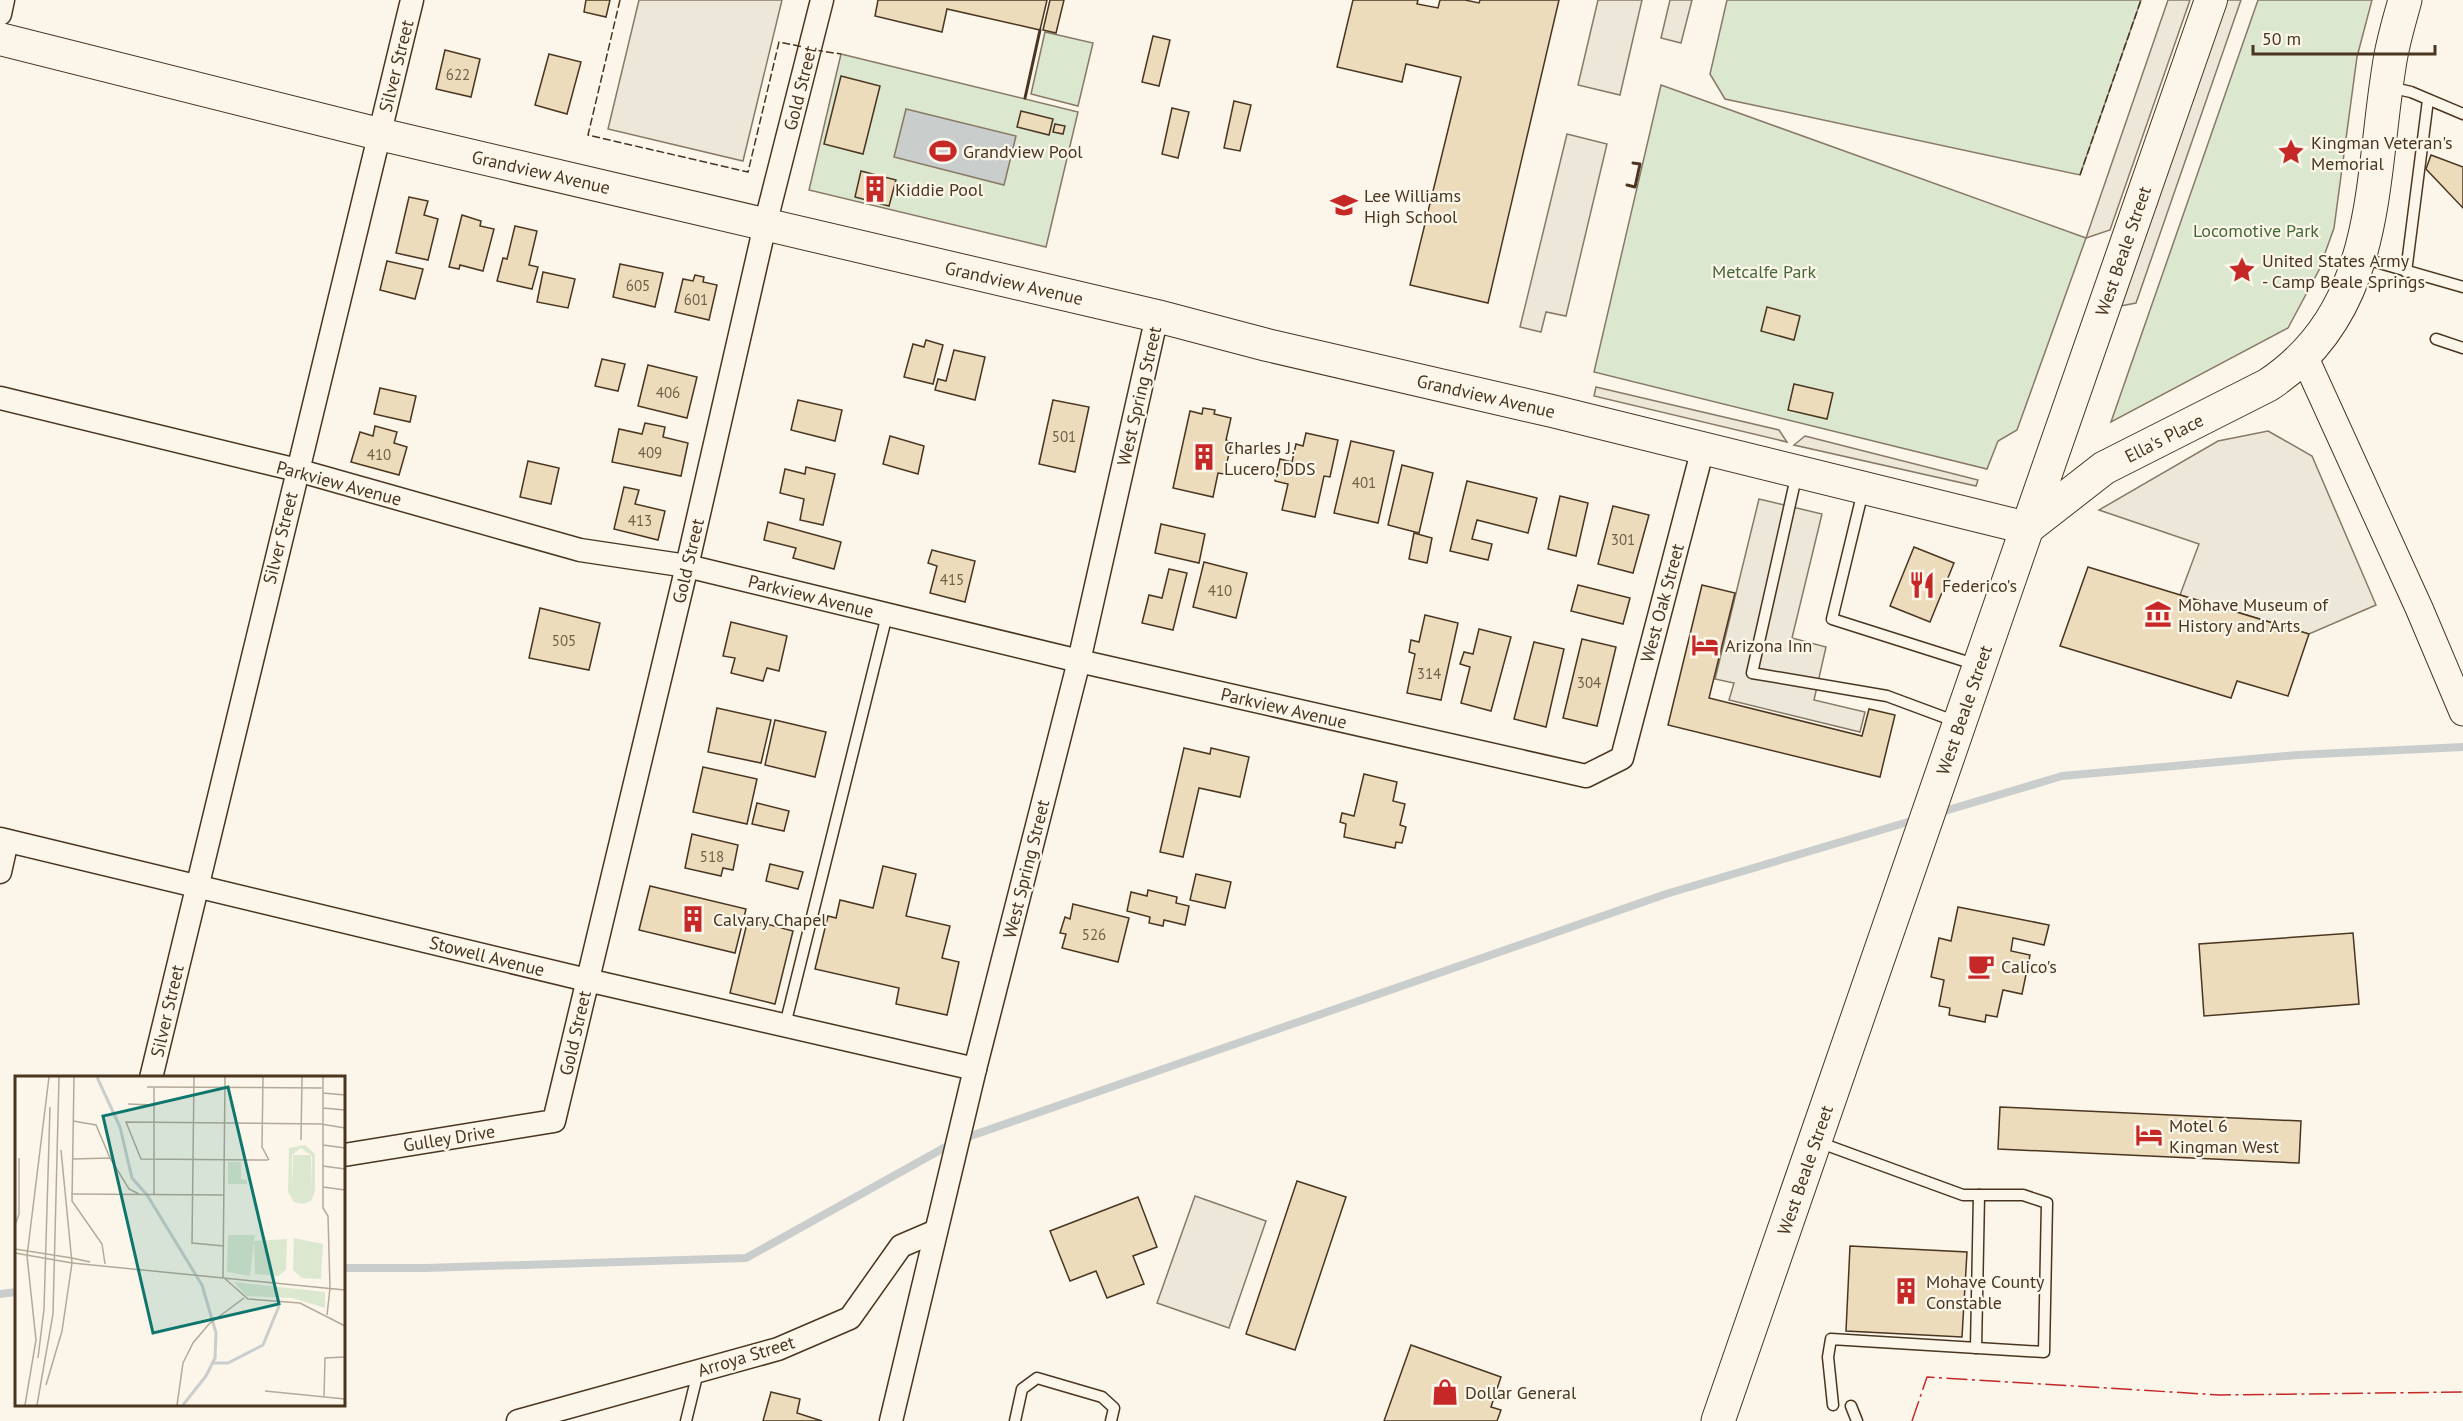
<svg xmlns="http://www.w3.org/2000/svg" width="2463" height="1421" viewBox="0 0 2463 1421" font-family="'PT Sans',sans-serif">
  <style>
    .green { fill: #dce7d0; stroke: #887966; stroke-width: 1.5 }
    .parking { fill: #ede7d9; stroke: #887966; stroke-width: 1.5 }
    .water { fill: #c9cecd; stroke: #887966; stroke-width: 1.5 }
    .lines { fill: none; stroke-linecap: round; stroke-linejoin: round }
    .stream { stroke: #c9cecd; stroke-width: 8 }
    .building { fill: #ecdcbc; stroke: #4a3520; stroke-width: 1.5 }
    .service-casing { stroke: #4a3520; stroke-width: 13 }
    .minor-casing { stroke: #4a3520; stroke-width: 25 }
    .tertiary-casing { stroke: #4a3520; stroke-width: 29 }
    .secondary-casing { stroke: #4a3520; stroke-width: 34 }
    .primary-casing { stroke: #4a3520; stroke-width: 35 }
    .service { stroke: #fbf6e9; stroke-width: 10 }
    .minor { stroke: #fbf6e9; stroke-width: 22 }
    .tertiary { stroke: #fbf6e9; stroke-width: 27 }
    .secondary { stroke: #fbf6e9; stroke-width: 32 }
    .primary { stroke: #fbf6e9; stroke-width: 33 }
    .fence { stroke: #4a3520; stroke-width: 1.5; stroke-dasharray: 8 3; stroke-linecap: butt }
    .wall { stroke: #4a3520; stroke-width: 3 }
    .power { stroke: #c62828; stroke-width: 1.5; stroke-dasharray: 21 4.5 3 4.5; stroke-linecap: butt }
    .labels { text-anchor: middle; dominant-baseline: central; stroke-width: 4.5; stroke-linejoin: round; paint-order: stroke }
    .number-label { font-size: 15px; fill: #725f47 }
    .street-label { font-size: 18px; fill: #4a3520; stroke: #fbf6e9 }
    .poi-label { font-size: 18px; fill: #4a3520; stroke: #fbf6e9; text-anchor: start }
    .park-label { font-size: 18px; fill: #436837; stroke: #fbf6e9 }
    .inset-river { fill: none; stroke: #c9cecd; stroke-width: 3 }
    .inset-road { fill: none; stroke: #b4a999; stroke-width: 1.5 }
    .view { fill: #0f766e; fill-opacity: 0.15; stroke: #0f766e; stroke-width: 3 }
    .inset-edge { fill: none; stroke: #4a3520; stroke-width: 3 }
  </style>
  <rect width="100%" height="100%" fill="#fbf6e9"/>
  <g class="green">
    <path d="M1727,0H2141L2080,175L1725,99L1710,74Z"/>
    <path d="M2258,0H2372L2357,57L2334,228L2319,270L2288,328L2111,422Z"/>
    <path d="M1045,32L1093,43L1078,106L1031,94Z"/>
    <path d="M841,54L1078,112L1046,247L809,190Z"/>
    <path d="M1661,85L2086,238L2017,430L1998,441L1987,469L1594,372Z"/>
  </g>
  <g class="parking">
    <path d="M639,0H782L743,161L608,129Z"/>
    <path d="M1598,0H1642L1620,95L1578,85Z"/>
    <path d="M1670,0H1692L1681,43L1661,38Z"/>
    <path d="M2168,0H2190L2110,230L2086,238Z"/>
    <path d="M2217,0H2241L2136,303L2110,308Z"/>
    <path d="M1567,134L1607,144L1566,316L1546,312L1541,332L1520,327Z"/>
    <path d="M1596,387L1779,430L1787,442L1594,396Z"/>
    <path d="M2268,431L2312,456L2376,605L2309,634L2180,595L2199,544L2099,510L2218,441Z"/>
    <path d="M1805,436L1978,480L1976,486L1794,445Z"/>
    <path d="M1759,499L1822,514L1792,638L1826,647L1814,700L1865,712L1860,732L1729,700L1734,683L1715,679Z"/>
    <path d="M1195,1196L1266,1221L1229,1328L1157,1303Z"/>
  </g>
  <path class="water" d="M906,109L1016,136L1004,185L894,157Z"/>
  <g class="lines">
    <g class="stream">
      <path d="M1938,813L2062,776L2297,755L2463,747"/>
      <path d="M962,1139L1666,894L1918,819"/>
      <path d="M344,1268H424L746,1258L951,1144"/>
      <path d="M0,1294L16,1292"/>
    </g>
  </g>
  <g class="building">
    <path d="M586,0H610L606,17L584,12Z"/>
    <path d="M878,0H1047L1040,30L947,9L942,32L875,16Z"/>
    <path d="M1050,0H1064L1056,33L1043,30Z"/>
    <path d="M1353,0H1418L1417,4L1438,8L1440,0H1465L1479,3L1480,0H1559L1488,303L1410,285L1461,77L1406,64L1402,82L1337,67Z"/>
    <path d="M1153,36L1170,40L1159,86L1142,82Z"/>
    <path d="M445,50L480,59L471,97L436,89Z"/>
    <path d="M549,54L581,62L567,114L535,105Z"/>
    <path d="M841,76L880,86L863,154L824,144Z"/>
    <path d="M1234,101L1251,105L1240,151L1224,148Z"/>
    <path d="M1172,108L1189,112L1178,158L1162,154Z"/>
    <path d="M1021,111L1053,119L1049,135L1017,127Z"/>
    <path d="M1055,124L1065,126L1063,134L1053,132Z"/>
    <path d="M2431,155L2463,167V208L2426,169Z"/>
    <path d="M861,171L896,180L889,206L855,197Z"/>
    <path d="M409,197L428,201L424,215L438,219L428,260L396,253Z"/>
    <path d="M462,215L481,221L480,226L494,229L483,271L460,265L459,269L449,267Z"/>
    <path d="M515,226L537,231L529,265L538,267L532,289L497,281L503,258L507,259Z"/>
    <path d="M387,261L423,269L415,299L380,290Z"/>
    <path d="M620,264L663,273L655,307L613,297Z"/>
    <path d="M543,272L575,279L568,308L537,302Z"/>
    <path d="M695,275L704,277L703,282L717,285L709,320L675,312L683,279L693,281Z"/>
    <path d="M1767,307L1800,316L1794,340L1761,331Z"/>
    <path d="M926,340L943,345L933,384L904,377L913,344L924,347Z"/>
    <path d="M954,350L985,357L975,400L935,390L938,379L946,381Z"/>
    <path d="M602,359L625,364L618,391L595,386Z"/>
    <path d="M648,365L697,377L687,418L638,406Z"/>
    <path d="M1794,384L1833,393L1827,419L1788,410Z"/>
    <path d="M380,388L416,396L410,422L374,414Z"/>
    <path d="M798,400L842,410L835,441L791,430Z"/>
    <path d="M1053,400L1089,407L1075,472L1039,464Z"/>
    <path d="M1203,408L1215,410L1214,414L1231,418L1226,440L1232,442L1224,474L1218,473L1213,497L1173,488L1190,411L1202,414Z"/>
    <path d="M645,423L665,427L663,437L688,443L681,476L612,462L619,429L642,434Z"/>
    <path d="M375,426L397,432L394,443L407,447L399,475L351,462L360,432L373,436Z"/>
    <path d="M1306,433L1338,440L1330,477L1324,476L1315,517L1282,510L1288,484L1275,481L1280,459L1292,462L1296,444L1303,446Z"/>
    <path d="M890,436L924,446L918,474L883,464Z"/>
    <path d="M1351,441L1394,451L1378,523L1334,513Z"/>
    <path d="M528,461L559,468L551,504L520,497Z"/>
    <path d="M1402,465L1433,473L1419,533L1388,525Z"/>
    <path d="M806,467L835,474L823,525L800,520L804,499L780,493L785,469L805,474Z"/>
    <path d="M1467,481L1537,498L1528,533L1477,520L1472,539L1492,544L1488,560L1450,551Z"/>
    <path d="M624,487L639,490L635,504L665,511L658,540L614,529Z"/>
    <path d="M1560,496L1588,503L1576,556L1548,549Z"/>
    <path d="M1613,506L1649,515L1633,573L1598,564Z"/>
    <path d="M768,522L841,542L834,569L793,558L796,548L764,540Z"/>
    <path d="M1161,524L1205,534L1199,563L1155,553Z"/>
    <path d="M1414,533L1432,538L1427,563L1409,559Z"/>
    <path d="M1914,547L1954,563L1930,622L1890,606Z"/>
    <path d="M932,550L975,561L965,602L930,593L937,566L928,563Z"/>
    <path d="M1204,562L1247,573L1236,618L1193,607Z"/>
    <path d="M2088,567L2309,634L2288,696L2237,681L2231,698L2060,646Z"/>
    <path d="M1169,569L1187,573L1173,630L1142,623L1149,595L1162,598Z"/>
    <path d="M1578,585L1630,598L1623,624L1571,611Z"/>
    <path d="M1702,585L1735,593L1709,698L1862,736L1869,709L1895,715L1880,777L1668,725Z"/>
    <path d="M540,608L600,623L589,670L529,658Z"/>
    <path d="M1425,615L1458,623L1441,700L1407,693L1415,654L1409,652L1411,640L1419,642Z"/>
    <path d="M731,622L787,636L779,671L767,668L763,681L731,673L735,658L723,656Z"/>
    <path d="M1479,629L1511,637L1491,711L1461,703L1470,667L1460,664L1464,652L1473,654Z"/>
    <path d="M1582,639L1616,647L1597,726L1563,718Z"/>
    <path d="M1534,642L1564,649L1546,727L1514,719Z"/>
    <path d="M717,708L771,720L761,763L708,752Z"/>
    <path d="M775,720L826,732L815,777L765,765Z"/>
    <path d="M1184,748L1210,754L1211,748L1249,757L1240,797L1199,788L1183,857L1160,852Z"/>
    <path d="M703,767L757,779L747,824L693,812Z"/>
    <path d="M1364,774L1397,782L1393,801L1405,804L1400,825L1406,827L1402,843L1396,842L1395,848L1344,837L1346,824L1340,822L1342,813L1354,816Z"/>
    <path d="M757,803L789,811L784,831L752,824Z"/>
    <path d="M692,834L738,845L733,870L723,868L721,876L685,868Z"/>
    <path d="M770,864L803,872L798,889L766,881Z"/>
    <path d="M883,866L916,874L906,916L950,926L942,958L959,962L947,1015L896,1004L899,988L815,969L828,916L836,918L840,900L873,908Z"/>
    <path d="M1196,874L1231,882L1225,908L1190,900Z"/>
    <path d="M650,886L746,909L735,953L639,930Z"/>
    <path d="M1148,890L1177,897L1176,903L1189,906L1185,925L1164,920L1163,926L1149,923L1150,917L1127,911L1131,892L1147,896Z"/>
    <path d="M1073,904L1129,918L1118,962L1062,948L1066,934L1060,933L1065,917L1070,919Z"/>
    <path d="M1958,907L2049,925L2044,945L2013,938L2011,951L2030,955L2022,994L2003,990L1997,1017L1986,1015L1985,1022L1949,1015L1950,1008L1939,1006L1944,980L1931,977L1939,938L1951,941Z"/>
    <path d="M748,919L793,931L775,1004L730,993Z"/>
    <path d="M2353,933L2359,1004L2204,1016L2199,944Z"/>
    <path d="M2000,1107L2301,1121L2299,1163L1998,1149Z"/>
    <path d="M1297,1181L1346,1197L1295,1350L1246,1334Z"/>
    <path d="M1138,1197L1157,1247L1133,1256L1144,1284L1107,1298L1096,1271L1070,1281L1050,1231Z"/>
    <path d="M1850,1246L1967,1252L1962,1337L1846,1331Z"/>
    <path d="M1411,1345L1501,1377L1491,1407L1501,1410L1497,1421H1384Z"/>
    <path d="M771,1392L800,1399L797,1413L822,1421H763Z"/>
  </g>
  <g class="lines">
    <defs>
      <g id="service">
        <path d="M2389,87L2411,92L2463,114"/>
        <path d="M2362,258L2463,287"/>
        <path d="M2406,272L2428,100"/>
        <path d="M2436,339L2463,348"/>
        <path d="M1797,473L1752,673L1887,696L1957,722"/>
        <path d="M1863,491L1832,619L1977,665"/>
        <path d="M785,1025L887,615"/>
        <path d="M1818,1142L1963,1195H2023L2047,1203L2044,1352L1831,1339L1828,1357L1833,1405"/>
        <path d="M1976,1348L1979,1195"/>
        <path d="M1851,1406L1857,1421"/>
        <path d="M686,1421L698,1372"/>
        <path d="M1015,1421L1022,1389L1037,1378L1102,1397L1114,1408L1111,1421"/>
      </g>
      <g id="minor">
        <path d="M0,14L3,0"/>
        <path d="M0,398L297,470L580,550L687,566L1079,661L1586,776L1622,758L1703,448"/>
        <path d="M0,839L587,980L975,1069"/>
        <path d="M0,872L7,841"/>
        <path d="M151,1078L412,0"/>
        <path d="M344,1155L554,1121L687,566L765,225L822,0"/>
        <path d="M518,1421L778,1349L850,1318L901,1246L936,1231"/>
        <path d="M891,1421L975,1069L1079,661L1157,316"/>
      </g>
      <path id="tertiary" d="M2304,356L2419,608L2463,712"/>
      <path id="secondary" d="M0,39L379,134L1157,316L1267,345L1552,411L2027,528L2211,0"/>
      <path id="primary" d="M1718,1421L2027,528L2104,468L2268,385C2380,311 2370,184 2389,67C2392,44 2399,22 2405,0"/>
    </defs>
    <use href="#service" class="service-casing"/>
    <use href="#minor" class="minor-casing"/>
    <use href="#tertiary" class="tertiary-casing"/>
    <use href="#secondary" class="secondary-casing"/>
    <use href="#primary" class="primary-casing"/>
    <use href="#service" class="service"/>
    <use href="#minor" class="minor"/>
    <use href="#tertiary" class="tertiary"/>
    <use href="#secondary" class="secondary"/>
    <use href="#primary" class="primary"/>
    <g class="fence">
      <path d="M620,0L588,135L748,172L779,42L804,47"/>
      <path d="M815,50L841,54"/>
      <path d="M2080,175L2141,0"/>
    </g>
    <g class="wall">
      <path d="M1025,98L1040,30"/>
      <path d="M1627,185L1635,187L1640,164L1633,163"/>
    </g>
    <path class="power" d="M1912,1421L1927,1377L2220,1395L2463,1392"/>
  </g>
  <defs>
    <symbol id="stadium-bare" viewBox="-9 -9 18 18"><path d="M0-5a6.5 5 0 1 0 0 10a6.5 5 0 1 0 0-10ZM-3.5-1.8h7v3.6h-7Z" fill="#c62828" stroke="#fbf6e9" stroke-width="2.5" paint-order="stroke"/></symbol>
    <symbol id="sight-bare" viewBox="-9 -9 18 18"><path d="M0-6L1.8-2.2L6-1.7L2.9 1.2L3.7 5.4L0 3.3L-3.7 5.4L-2.9 1.2L-6-1.7L-1.8-2.2Z" fill="#c62828" stroke="#fbf6e9" stroke-width="2.5" paint-order="stroke"/></symbol>
    <symbol id="building-bare" viewBox="-9 -9 18 18"><path d="M-4-6H4V6H1V3H-1V6H-4ZM-2.5-4.3h1.7v1.8h-1.7ZM.8-4.3h1.7v1.8H.8ZM-2.5-1h1.7V.8h-1.7ZM.8-1h1.7V.8H.8Z" fill="#c62828" stroke="#fbf6e9" stroke-width="2.5" paint-order="stroke"/></symbol>
    <symbol id="school-bare" viewBox="-9 -9 18 18"><path d="M0-5L7-2L0 1L-7-2ZM-4 1L0 2.5L4 1V4Q0 6-4 4Z" fill="#c62828" stroke="#fbf6e9" stroke-width="2.5" paint-order="stroke"/></symbol>
    <symbol id="restaurant-bare" viewBox="-9 -9 18 18"><path d="M-5-6h1v4h1v-4h1v4h1v-4h1v5L-1.5 .5V6h-2V.5L-5-1ZM5-6V6H3V1.5H1.5Q1.5-4 5-6Z" fill="#c62828" stroke="#fbf6e9" stroke-width="2.5" paint-order="stroke"/></symbol>
    <symbol id="museum-bare" viewBox="-9 -9 18 18"><path d="M0-6L6-3V-2H-6V-3ZM-5-1h2V3h-2ZM-1-1h2V3h-2ZM3-1h2V3H3ZM-6 4H6V6H-6Z" fill="#c62828" stroke="#fbf6e9" stroke-width="2.5" paint-order="stroke"/></symbol>
    <symbol id="hotel-bare" viewBox="-9 -9 18 18"><path d="M-6-4.5h1.5V1H6V5H4.5V3h-9V5H-6ZM-4 0a1.8 1.8 0 1 1 3.6 0ZM.5 0V-2.5h3Q6-2.5 6 0Z" fill="#c62828" stroke="#fbf6e9" stroke-width="2.5" paint-order="stroke"/></symbol>
    <symbol id="cafe-bare" viewBox="-9 -9 18 18"><path d="M-5.5-4.5H6V0H3Q3 3.5 0 3.5H-2.5Q-5.5 3.5-5.5 0ZM3-3.2v2h1.7v-2ZM-6 4.5H4V6H-6Z" fill="#c62828" stroke="#fbf6e9" stroke-width="2.5" paint-order="stroke"/></symbol>
    <symbol id="shop-bare" viewBox="-9 -9 18 18"><path d="M-5-2.5h2.3a2.7 3.5 0 0 1 5.4 0H5L5.5 6h-11ZM-1.5-2.5h3a1.5 2.3 0 0 0-3 0Z" fill="#c62828" stroke="#fbf6e9" stroke-width="2.5" paint-order="stroke"/></symbol>
  </defs>
  <g fill-rule="evenodd">
    <use href="#stadium-bare" x="924" y="132" width="38" height="38"/>
    <use href="#sight-bare" x="2272" y="133" width="38" height="38"/>
    <use href="#building-bare" x="856" y="170" width="38" height="38"/>
    <use href="#school-bare" x="1325" y="186" width="38" height="38"/>
    <use href="#sight-bare" x="2223" y="251" width="38" height="38"/>
    <use href="#building-bare" x="1185" y="438" width="38" height="38"/>
    <use href="#restaurant-bare" x="1903" y="566" width="38" height="38"/>
    <use href="#museum-bare" x="2139" y="595" width="38" height="38"/>
    <use href="#hotel-bare" x="1686" y="626" width="38" height="38"/>
    <use href="#building-bare" x="674" y="900" width="38" height="38"/>
    <use href="#cafe-bare" x="1962" y="947" width="38" height="38"/>
    <use href="#hotel-bare" x="2130" y="1116" width="38" height="38"/>
    <use href="#building-bare" x="1887" y="1272" width="38" height="38"/>
    <use href="#shop-bare" x="1426" y="1373" width="38" height="38"/>
  </g>
  <g class="labels">
    <g class="number-label">
      <text x="458" y="74">622</text>
      <text x="638" y="285">605</text>
      <text x="696" y="299">601</text>
      <text x="668" y="392">406</text>
      <text x="1064" y="436">501</text>
      <text x="650" y="452">409</text>
      <text x="379" y="454">410</text>
      <text x="1364" y="482">401</text>
      <text x="640" y="520">413</text>
      <text x="1623" y="539">301</text>
      <text x="952" y="579">415</text>
      <text x="1220" y="590">410</text>
      <text x="564" y="640">505</text>
      <text x="1429" y="673">314</text>
      <text x="1589" y="682">304</text>
      <text x="712" y="856">518</text>
      <text x="1094" y="934">526</text>
    </g>
    <g class="street-label">
      <text transform="translate(396 66) rotate(-76)">Silver Street</text>
      <text transform="translate(800 88) rotate(-76)">Gold Street</text>
      <text transform="translate(541 172) rotate(13)">Grandview Avenue</text>
      <text transform="translate(2123 251) rotate(-71)">West Beale Street</text>
      <text transform="translate(1014 283) rotate(13)">Grandview Avenue</text>
      <text transform="translate(1139 396) rotate(-77)">West Spring Street</text>
      <text transform="translate(1486 396) rotate(13)">Grandview Avenue</text>
      <text transform="translate(2164 438) rotate(-27)">Ella's Place</text>
      <text transform="translate(339 483) rotate(15)">Parkview Avenue</text>
      <text transform="translate(280 538) rotate(-76)">Silver Street</text>
      <text transform="translate(688 561) rotate(-77)">Gold Street</text>
      <text transform="translate(811 596) rotate(14)">Parkview Avenue</text>
      <text transform="translate(1662 603) rotate(-75)">West Oak Street</text>
      <text transform="translate(1284 708) rotate(13)">Parkview Avenue</text>
      <text transform="translate(1964 710) rotate(-71)">West Beale Street</text>
      <text transform="translate(1026 869) rotate(-76)">West Spring Street</text>
      <text transform="translate(487 956) rotate(14)">Stowell Avenue</text>
      <text transform="translate(167 1011) rotate(-77)">Silver Street</text>
      <text transform="translate(575 1033) rotate(-77)">Gold Street</text>
      <text transform="translate(449 1138) rotate(-9)">Gulley Drive</text>
      <text transform="translate(1805 1170) rotate(-71)">West Beale Street</text>
      <text transform="translate(746 1356) rotate(-17)">Arroya Street</text>
    </g>
    <g class="poi-label">
      <text x="2311" y="142">Kingman Veteran's<tspan x="2311" dy="21">Memorial</tspan></text>
      <text x="963" y="151">Grandview Pool</text>
      <text x="895" y="189">Kiddie Pool</text>
      <text x="1364" y="195">Lee Williams<tspan x="1364" dy="21">High School</tspan></text>
      <text x="2262" y="260">United States Army<tspan x="2262" dy="21">- Camp Beale Springs</tspan></text>
      <text x="1224" y="447">Charles J.<tspan x="1224" dy="21">Lucero, DDS</tspan></text>
      <text x="1942" y="585">Federico's</text>
      <text x="2178" y="604">Mohave Museum of<tspan x="2178" dy="21">History and Arts</tspan></text>
      <text x="1725" y="645">Arizona Inn</text>
      <text x="713" y="919">Calvary Chapel</text>
      <text x="2001" y="966">Calico's</text>
      <text x="2169" y="1125">Motel 6<tspan x="2169" dy="21">Kingman West</tspan></text>
      <text x="1926" y="1281">Mohave County<tspan x="1926" dy="21">Constable</tspan></text>
      <text x="1465" y="1392">Dollar General</text>
    </g>
    <g class="park-label">
      <text x="2256" y="230">Locomotive Park</text>
      <text x="1764" y="271">Metcalfe Park</text>
    </g>
  </g>
  <g transform="translate(15 1076)">
    <rect width="330" height="330" fill="#fbf6e9"/>
    <path d="M290,69L300,78V115L296,125L288,128L279,126L273,116L274,72ZM286,72L297,80V115L296,79H278L277,119V79ZM213,86H226V103L232,104V108H213ZM213,159H240L239,165L272,163L271,194L263,200L240,198L239,165L235,200L212,196ZM279,162L308,168L306,203L287,202L278,194ZM219,206L310,216V232L278,222L231,220Z" fill="#dce7d0" fill-rule="evenodd"/>
    <path class="inset-river" d="M82,1L105,51L117,102L132,119L187,209L201,257L200,282L191,300L168,329M198,287H213L248,269L264,230"/>
    <path class="inset-road" d="M59,1L57,125L87,168L90,188M179,1L177,167L209,170M248,1L247,71L254,84M308,1V132L313,140L315,212L312,239M132,11L307,12M308,17L330,19M113,28L139,29M308,32L330,34M58,45L81,49L95,82L114,113L124,118M286,64L287,1M308,69L330,72M58,83L95,82M253,84L126,83L111,46L306,48L330,52M308,90L330,93M308,111L330,114M56,118L209,119M139,119V12M0,149L4,138V82M0,173L57,182M0,177L57,187M57,182L75,186M57,187L330,214M208,201L210,1M208,201L233,223L285,227L330,250M23,282L29,233L35,31M31,309L47,255L57,187L46,74M250,315L330,323M309,320L310,282L330,281M10,329L21,264L12,180L34,1M22,329L38,238L44,1M162,329L168,287L178,267L194,248L229,222"/>
    <path class="view" d="M213,11L264,228L138,257L88,40Z"/>
    <rect width="330" height="330" class="inset-edge"/>
  </g>
  <path d="M2253 45v9h182v-9" fill="none" stroke="#4a3520" stroke-width="3"/>
  <text x="2262" y="45" font-size="18" fill="#4a3520" stroke="#fbf6e9" stroke-width="4.5" paint-order="stroke">50 m</text>
</svg>
